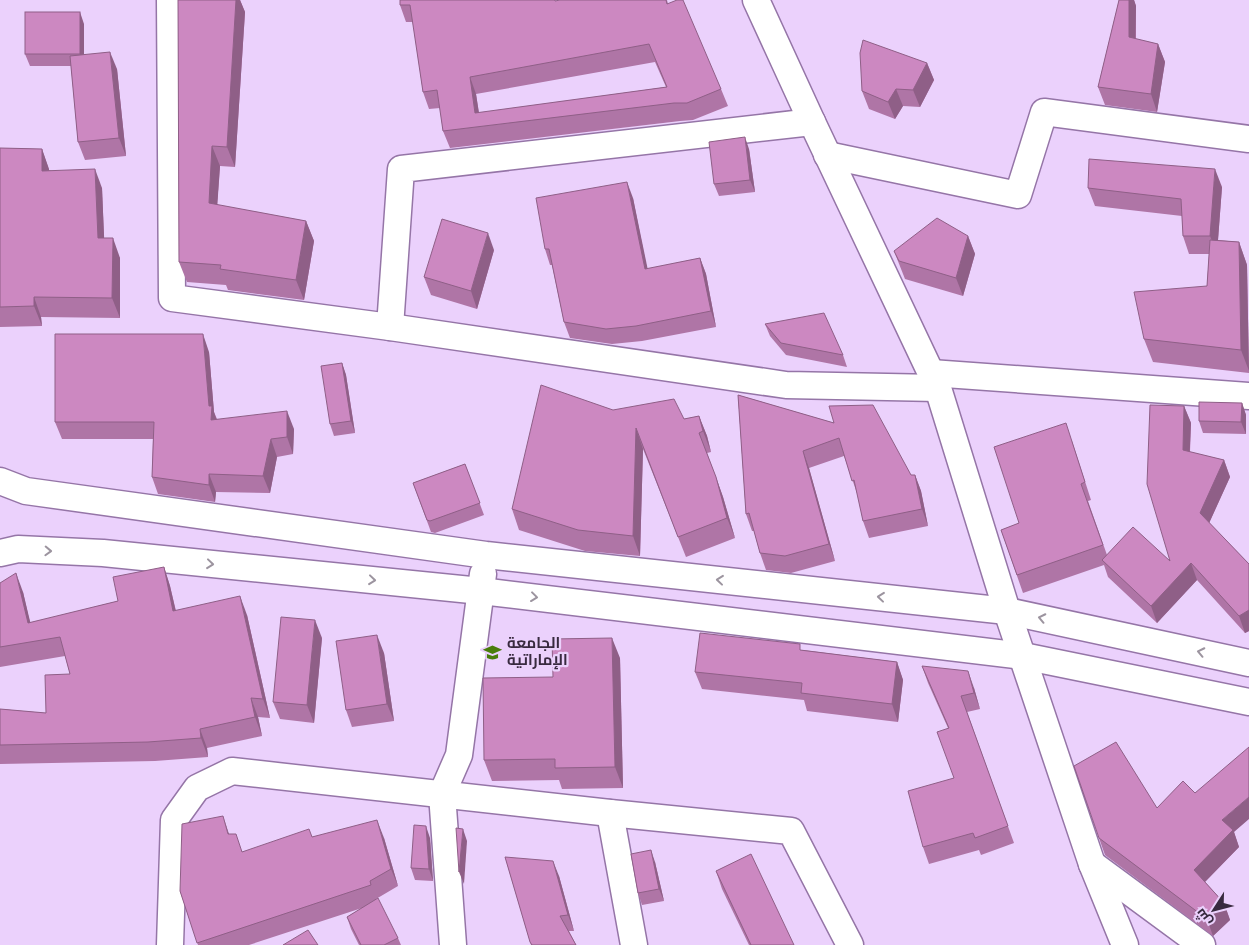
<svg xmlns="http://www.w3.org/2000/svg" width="1249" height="945" viewBox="0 0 1249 945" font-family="'Fira Sans Condensed',Cairo,sans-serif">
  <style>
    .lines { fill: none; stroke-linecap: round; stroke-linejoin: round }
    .minor-casing { stroke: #9575a7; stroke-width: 29 }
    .minor { stroke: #fff; stroke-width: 26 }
    .wall { fill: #af75a6; fill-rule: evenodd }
    .shaded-wall { fill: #8f5f87 }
    .building { fill: #cc88c1; stroke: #8f5f87; fill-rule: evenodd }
    .oneway { stroke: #9c949f }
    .labels { text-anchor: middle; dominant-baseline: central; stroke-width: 4.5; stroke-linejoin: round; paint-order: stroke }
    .poi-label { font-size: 15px; font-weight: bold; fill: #382a3f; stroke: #ebd1fc; text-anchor: start }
  </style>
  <rect width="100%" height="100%" fill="#ebd1fc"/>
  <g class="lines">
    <defs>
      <g id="minor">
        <path d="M170,0L172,298L390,327L786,385L938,388"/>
        <path d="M756,0L812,122L938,388L1007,611L1092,864L1125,945"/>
        <path d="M827,155L1018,195L1044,112L1249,139"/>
        <path d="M390,327L401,169L812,122"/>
        <path d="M931,373L1249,396"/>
        <path d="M0,481L26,491L486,555L1007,611L1249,663"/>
        <path d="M0,553L18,549L103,553L481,591L1023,656L1249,702"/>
        <path d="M610,813L634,945"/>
        <path d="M1092,864L1202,945"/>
        <path d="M170,945L174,820L197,788L232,771L610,813L791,831L850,945"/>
        <path d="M453,945L442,794L459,755L483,574"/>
      </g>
    </defs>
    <use href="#minor" class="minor-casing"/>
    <use href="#minor" class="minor"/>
  </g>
  <g class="wall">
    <path d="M178,0H240L245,12L235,167L220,166L217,205L306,221L314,241L304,300L228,290L226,285L187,282L179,262Z"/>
    <path d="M667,0L668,4L721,89L728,106L693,120L680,121L450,148L443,131L440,108L429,109L423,92L413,22H406L400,5ZM655,62L666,87L479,113L476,94Z"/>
    <path d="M1119,0H1134L1136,6V39L1158,44L1165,62L1157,112L1105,105L1098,87Z"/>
    <path d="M84,24V54L117,69L126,156L85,160L78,142L71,66H30L25,54Z"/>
    <path d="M927,63L934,80L920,107L903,106L895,119L869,109L862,91Z"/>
    <path d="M0,148L42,149L49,170L102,188L104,238L120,258V318L41,317L42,326L0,327Z"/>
    <path d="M749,149L755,192L719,196L714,184Z"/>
    <path d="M1222,187L1218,240L1239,242L1247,265L1249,373L1153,362L1144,339L1207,286L1209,254H1189L1183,236L1182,216L1095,206L1088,188Z"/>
    <path d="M633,198L647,269L700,258L706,274L716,327L642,341L612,344L570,338L564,322L552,265H550L545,249Z"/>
    <path d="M968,236L975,254L963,296L905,279L894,251Z"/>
    <path d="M494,250L477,309L431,295L424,277Z"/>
    <path d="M765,324L843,355L847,367L786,355L770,336Z"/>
    <path d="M209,352L214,412L217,419L294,429L293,454L277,457L270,493L216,492L215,502L158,494L152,477L153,439H62L55,422Z"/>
    <path d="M342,363L346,375L355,433L334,436L330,424Z"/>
    <path d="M738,395L834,423L911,475H915L921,491L928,526L869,538L863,521L858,496L844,456L809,468L835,561L791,573L766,570L760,553L754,531H752L746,514Z"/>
    <path d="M1242,403L1246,415V434L1203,433L1199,421Z"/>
    <path d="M1184,406L1191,423L1190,452L1224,460L1230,477L1209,523L1249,564V631L1245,633L1197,580L1157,623L1108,577L1104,565L1023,593L1001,530L1019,523L1072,441L1091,500L1088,501L1107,555L1170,561Z"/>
    <path d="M613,410L684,419L699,416L707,436L711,452L707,453L723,497L735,538L686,557L643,449L640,556L585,551L519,530L512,509Z"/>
    <path d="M465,464L484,515L435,533L431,532L413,483Z"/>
    <path d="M164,567L170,586L176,611L247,615L270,718L258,717L262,736L207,748L208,757L155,761L0,764V709L46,713L70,674L65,656L0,667V583L23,592L30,623L118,601Z"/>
    <path d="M322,638L314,723L280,719L273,702Z"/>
    <path d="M803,650L897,662L903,680L898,722L807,711L804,700L702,689L695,672Z"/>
    <path d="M384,653L394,721L352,727L346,710Z"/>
    <path d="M620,658L623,788L562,789L559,780L492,781L484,760L553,677Z"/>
    <path d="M922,666L974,688L980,709L967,712L1014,843L981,855L979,850L929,864L923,847L954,778L948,728L928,683Z"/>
    <path d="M1157,808L1234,832L1239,847L1205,882L1224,903L1230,920L1213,936L1105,855L1099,838Z"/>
    <path d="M229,834L242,852L312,837L384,838L398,886L376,899L398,938L401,945H359L351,929L347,917L362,908L249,945H198L180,891Z"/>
    <path d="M430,838L433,881L415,880L411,868Z"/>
    <path d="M505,857L559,876L574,931H569L576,945H531Z"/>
    <path d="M655,862L664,901L642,905L638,893Z"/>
    <path d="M716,871L794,945H749L722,889Z"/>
  </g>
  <g class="shaded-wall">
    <path d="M236,0H240L245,12L235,167L227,147Z"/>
    <path d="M1129,0H1134L1136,6L1135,55L1129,37Z"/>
    <path d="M80,12L84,24V66L80,54Z"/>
    <path d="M1158,44L1165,62L1157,112L1151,94Z"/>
    <path d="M110,52L117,69L126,156L119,138Z"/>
    <path d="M927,63L934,80L920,107L913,90Z"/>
    <path d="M470,77L476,94L481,127L475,113Z"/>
    <path d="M896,89L903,106L895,119L888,102Z"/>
    <path d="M745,137L749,149L755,192L750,180Z"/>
    <path d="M212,146L220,166L216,224L209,203Z"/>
    <path d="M42,149L49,169V191L42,171Z"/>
    <path d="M95,169L102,188L105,258L98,238Z"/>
    <path d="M1215,169L1222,187L1217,253L1210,236Z"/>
    <path d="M627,182L633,198L651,285L645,269Z"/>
    <path d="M306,221L314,241L304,300L296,280Z"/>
    <path d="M488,233L494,250L477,309L471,291Z"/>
    <path d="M968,236L975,254L963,296L956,278Z"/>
    <path d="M113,238L120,258V318L112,298Z"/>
    <path d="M1239,242L1247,265L1249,371L1241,350Z"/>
    <path d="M700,258L706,274L716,327L711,311Z"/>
    <path d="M34,297L41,317L42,326L34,306Z"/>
    <path d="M203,334L209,352L214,412L218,424L211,420L209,406Z"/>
    <path d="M342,363L346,375L355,433L351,421Z"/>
    <path d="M1242,403L1246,415V434L1241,422Z"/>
    <path d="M1184,406L1191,423L1189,467L1183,450Z"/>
    <path d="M287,411L294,429L293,454L287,437Z"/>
    <path d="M699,416L707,436L711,452L703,431Z"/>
    <path d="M636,428L643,449L640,556L633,536Z"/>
    <path d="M271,439L277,457L270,493L263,476Z"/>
    <path d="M803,451L809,468L835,561L829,544Z"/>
    <path d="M1224,460L1230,477L1206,530L1200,513Z"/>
    <path d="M209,474L216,492L215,502L209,485Z"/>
    <path d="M915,475L921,491L928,526L922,509Z"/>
    <path d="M716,477L723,497L735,538L727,518Z"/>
    <path d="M1191,563L1197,580L1157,623L1151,606Z"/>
    <path d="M164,567L170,586L180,630L173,611Z"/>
    <path d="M16,573L23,592L35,642L28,623Z"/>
    <path d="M240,596L247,615L270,718L263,699Z"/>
    <path d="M1249,610V631L1245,633L1239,616Z"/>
    <path d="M315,620L322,638L314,723L307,705Z"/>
    <path d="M377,635L384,653L394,721L387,704Z"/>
    <path d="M612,638L620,658L623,788L615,767Z"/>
    <path d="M897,662L903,680L898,722L892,704Z"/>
    <path d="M968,671L974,688L980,709L974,693Z"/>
    <path d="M251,698L258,717L262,736L255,717Z"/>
    <path d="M200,729L207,748L208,757L201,738Z"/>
    <path d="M1249,797V819L1234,832L1239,847L1200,887L1194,870L1222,820Z"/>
    <path d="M223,816L229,834H228Z"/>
    <path d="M377,820L384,838L398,886L391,869Z"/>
    <path d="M426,826L430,838L433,881L429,869Z"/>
    <path d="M463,829L467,841L464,884L459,872Z"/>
    <path d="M651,850L655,862L664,901L659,889Z"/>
    <path d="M553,861L559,876L574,931L568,915Z"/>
    <path d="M1224,903L1230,920L1213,936L1207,919Z"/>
  </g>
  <g class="building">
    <path d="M178,0H236L227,147L212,146L209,203L306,221L296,280L220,269L221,265L179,262Z"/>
    <path d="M400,0H555V1L560,0H666L667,4L677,0H683L721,89L687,103H674L443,131L437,90L423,92L410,5H400ZM649,44L667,87L475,113L470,77Z"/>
    <path d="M1119,0H1129V37L1158,44L1151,94L1098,87Z"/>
    <rect x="25" y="12" width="55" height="42"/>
    <path d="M863,40L927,63L913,90L896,89L888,102L862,91L860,53Z"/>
    <path d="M110,52L119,138L78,142L70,56Z"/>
    <path d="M745,137L750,180L714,184L709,142Z"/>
    <path d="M0,148L42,149V171L95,169L98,238H113L112,298L34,297V306L0,307Z"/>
    <path d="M1089,159L1215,169L1210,236H1183L1181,199L1088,188Z"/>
    <path d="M627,182L645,269L700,258L711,311L636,326L606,329L564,322L549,249H545L536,198Z"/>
    <path d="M937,218L968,236L956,278L899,261L894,251Z"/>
    <path d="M442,219L488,233L471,291L424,277Z"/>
    <path d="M1210,240L1239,242L1241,350L1144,339L1134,292L1207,286Z"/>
    <path d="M824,313L843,355L781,343L765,324Z"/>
    <path d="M55,334H203L209,406H212L211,420L287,411V437L271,439L263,476L209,474V485L152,477L154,422H55Z"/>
    <path d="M342,363L351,421L330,424L321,366Z"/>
    <path d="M541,385L613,410L674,399L684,419L699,416L703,431L699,433L716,477L727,518L678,537L636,428L633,536L578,530L512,509Z"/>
    <path d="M738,395L834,423L829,406L873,405L911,475H915L922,509L863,521L854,480L852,481L839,438L803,451L829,544L785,556L760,553L749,513L746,514Z"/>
    <path d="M1199,402L1242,403L1241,422L1199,421Z"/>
    <path d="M1150,405L1184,406L1183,450L1224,460L1200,513L1249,564V610L1239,616L1191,563L1151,606L1102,560L1133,527L1170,561L1147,484Z"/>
    <path d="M1066,423L1085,482L1081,484L1103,545L1017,575L1001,530L1019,523L994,447Z"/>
    <path d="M465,464L480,503L430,521L427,520L413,483Z"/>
    <path d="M164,567L173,611L240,596L263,699L251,698L255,717L200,729L201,738L148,742L0,745V709L46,713L45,675L70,674L60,637L0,647V583L16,573L28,623L118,601L113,577Z"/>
    <path d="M281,617L315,620L307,705L273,702Z"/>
    <path d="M700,633L800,644V650L897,662L892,704L801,693L802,683L695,672Z"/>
    <path d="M377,635L387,704L346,710L336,641Z"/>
    <path d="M612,638L615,767L555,768V759L484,760L483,678L553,677L552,639Z"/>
    <path d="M922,666L968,671L974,693L961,696L1008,826L975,838L973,833L923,847L908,791L954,778L937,732L949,728Z"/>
    <path d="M1116,742L1157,808L1183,781L1195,793L1249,747V797L1222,820L1233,830L1194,870L1224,903L1207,919L1099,838L1074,766Z"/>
    <path d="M223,816L228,834H236L242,852L309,829L312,837L377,820L391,869L370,881L371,885L197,943L180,891L182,824Z"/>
    <path d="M414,825L426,826L429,869L411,868Z"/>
    <path d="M456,828L463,829L459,872Z"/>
    <path d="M651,850L659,889L638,893L631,854Z"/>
    <path d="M751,854L794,945H751L716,871Z"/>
    <path d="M505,857L553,861L568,915L560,916L576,945H532L530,942Z"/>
    <path d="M378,898L398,938L384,945H361L347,917Z"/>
    <path d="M308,930L318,945H283Z"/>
  </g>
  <defs><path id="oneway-chevron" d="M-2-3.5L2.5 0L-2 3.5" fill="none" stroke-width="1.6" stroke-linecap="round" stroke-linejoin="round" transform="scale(1.25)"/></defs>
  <g class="oneway">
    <use href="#oneway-chevron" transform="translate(48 551) rotate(2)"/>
    <use href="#oneway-chevron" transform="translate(210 564) rotate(6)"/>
    <use href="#oneway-chevron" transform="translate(372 580) rotate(6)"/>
    <use href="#oneway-chevron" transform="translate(720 580) rotate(-174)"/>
    <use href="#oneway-chevron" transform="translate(534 597) rotate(7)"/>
    <use href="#oneway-chevron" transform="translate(881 597) rotate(-174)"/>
    <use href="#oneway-chevron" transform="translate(1042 618) rotate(-168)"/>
    <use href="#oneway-chevron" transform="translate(1201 652) rotate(-168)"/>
  </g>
  <defs>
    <symbol id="university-bare" viewBox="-9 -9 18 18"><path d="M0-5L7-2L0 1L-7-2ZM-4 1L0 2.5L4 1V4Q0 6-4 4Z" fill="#4a7d0c" stroke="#ebd1fc" stroke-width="2.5" paint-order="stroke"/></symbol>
  </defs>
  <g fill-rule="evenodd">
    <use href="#university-bare" x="480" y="640" width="25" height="25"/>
  </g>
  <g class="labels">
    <g class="poi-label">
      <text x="507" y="643">الجامعة<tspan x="507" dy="17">الإماراتية</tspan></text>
    </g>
  </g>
  <g transform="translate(1214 910) rotate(234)" stroke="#ebd1fc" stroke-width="4" paint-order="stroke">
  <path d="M0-4L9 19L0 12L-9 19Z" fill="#382a3f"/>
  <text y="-8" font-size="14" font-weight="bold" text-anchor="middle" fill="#382a3f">ش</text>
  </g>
</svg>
